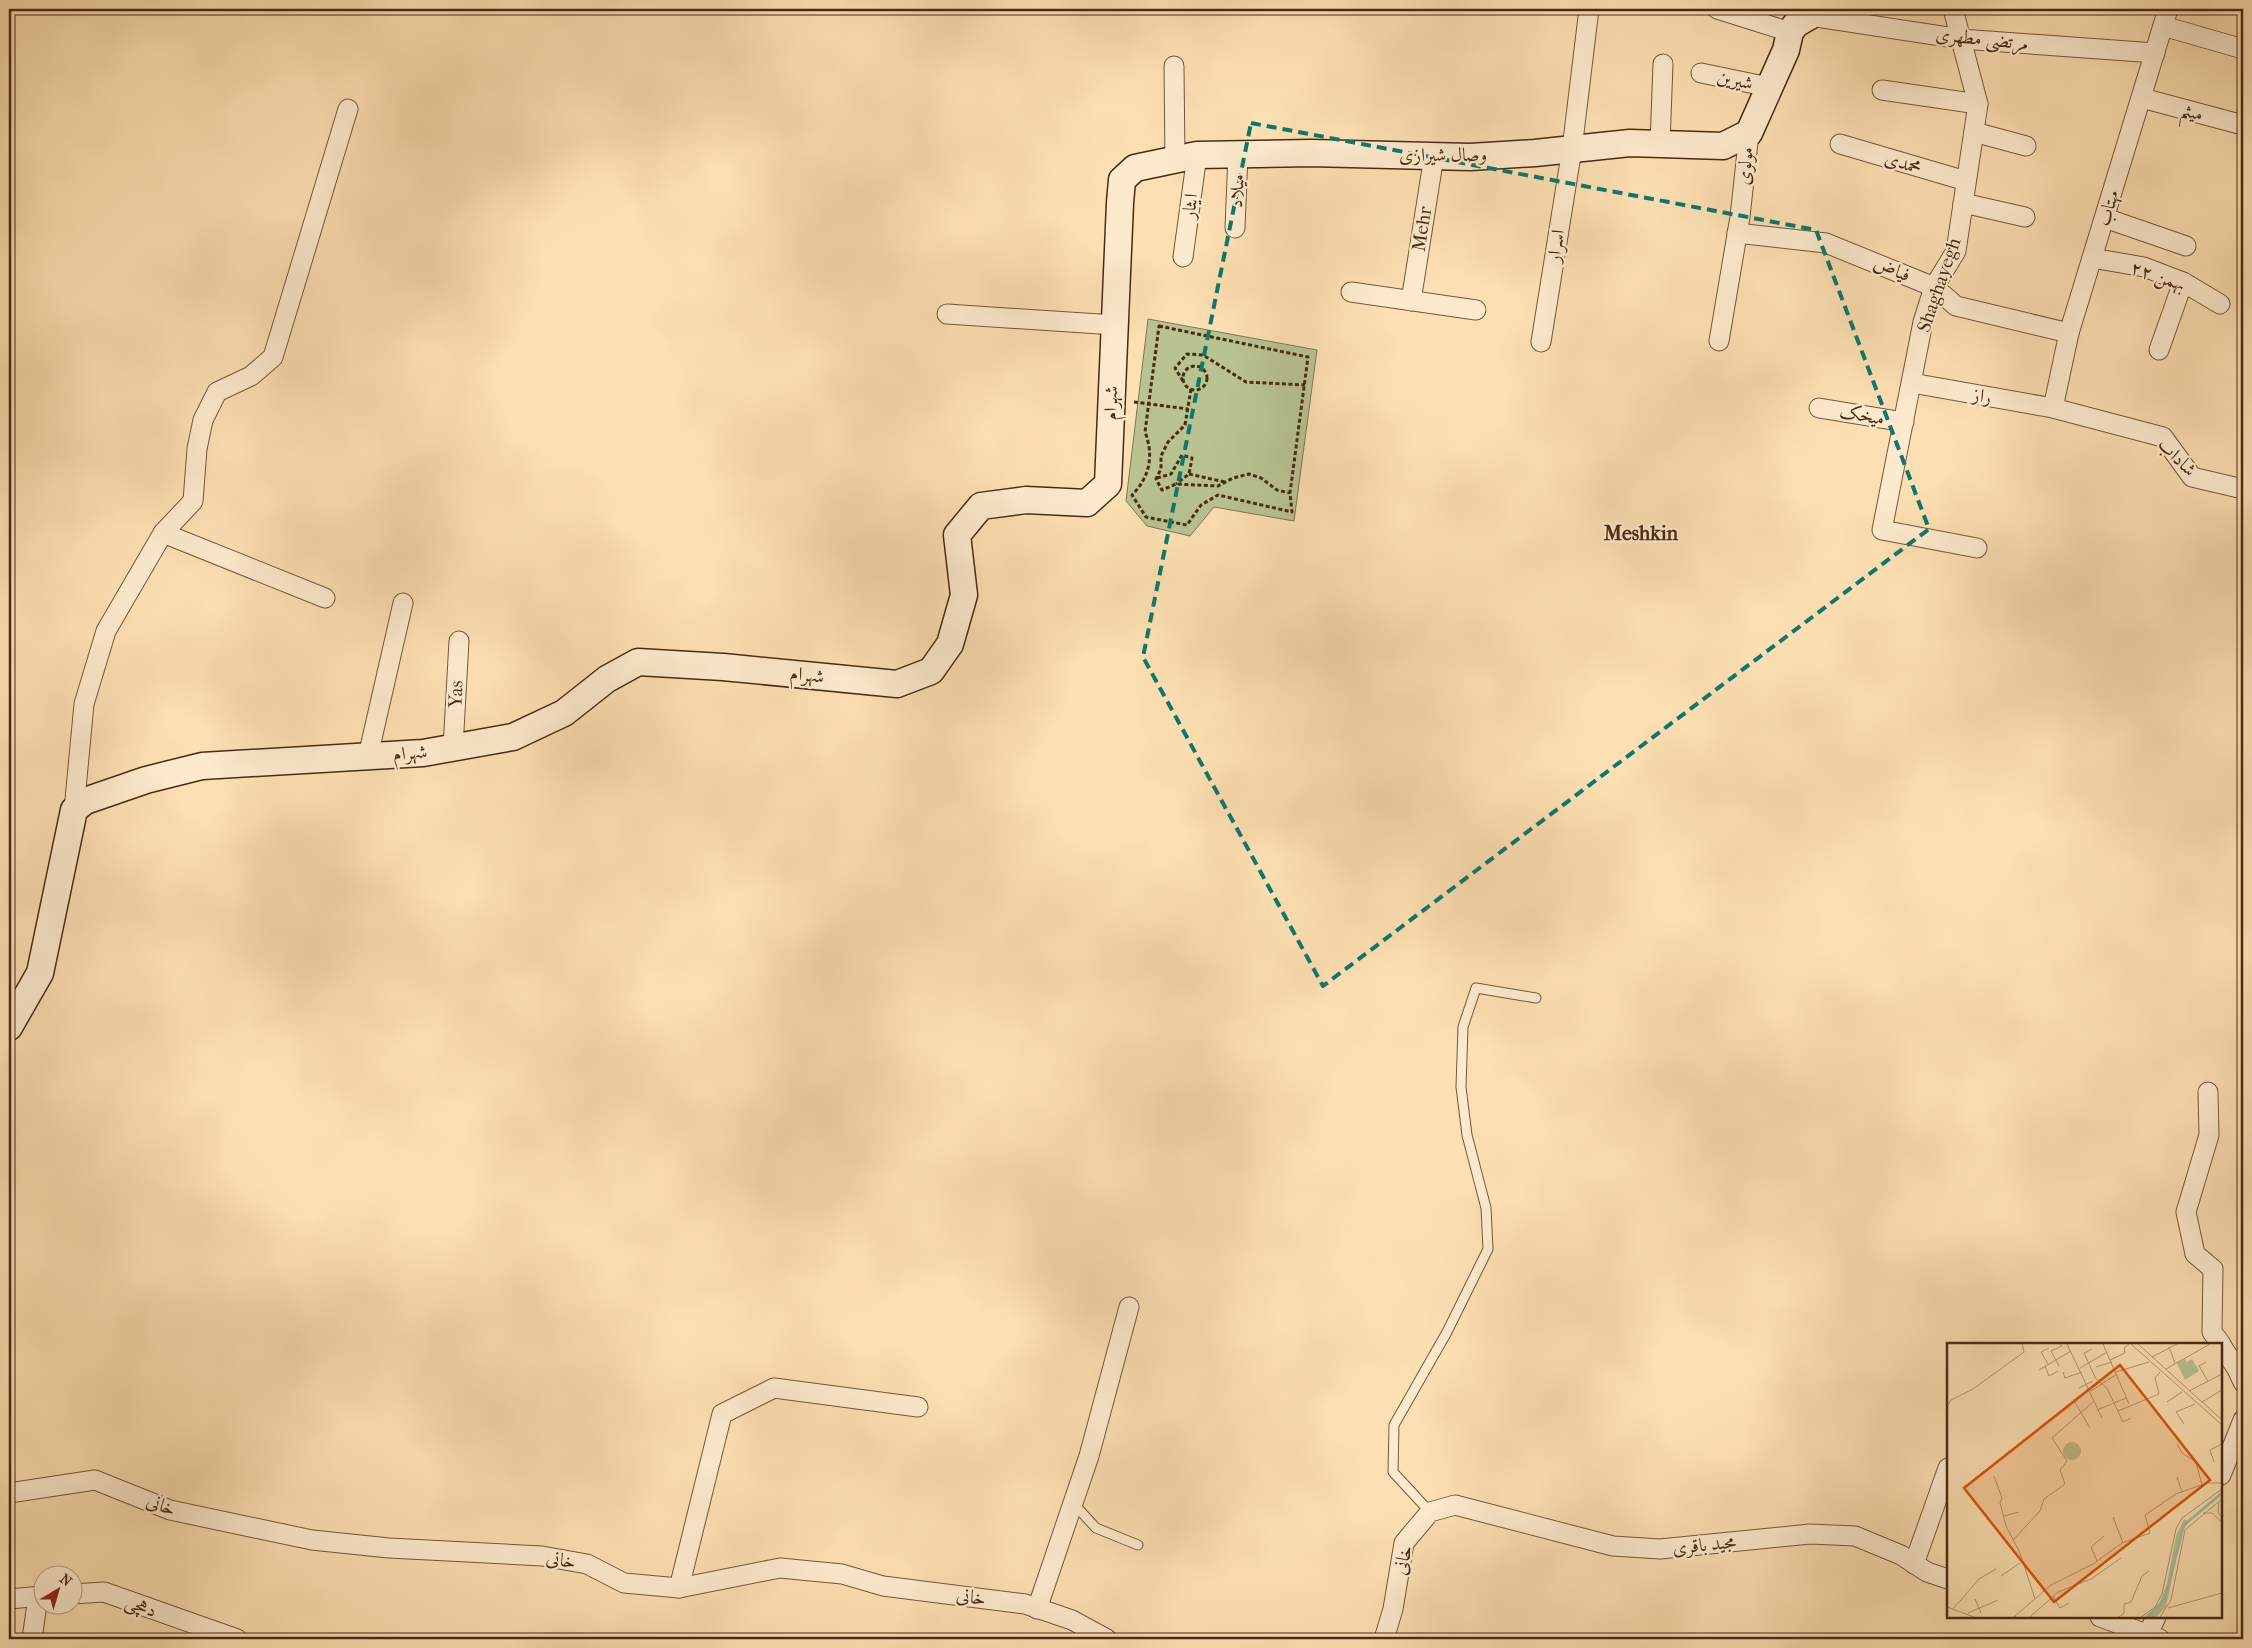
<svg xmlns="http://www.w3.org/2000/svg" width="2252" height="1648" viewBox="0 0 2252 1648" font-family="'IM FELL French Canon',Amiri,serif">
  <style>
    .green { fill: #b8c391; stroke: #817652 }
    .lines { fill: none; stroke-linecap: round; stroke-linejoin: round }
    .lane-casing { stroke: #76573a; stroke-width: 11 }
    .street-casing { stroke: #76573a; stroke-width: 21 }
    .secondary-casing { stroke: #4a2a12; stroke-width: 29 }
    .path { stroke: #4a2a12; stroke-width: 3; stroke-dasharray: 4 2.5; stroke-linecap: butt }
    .lane { stroke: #fdeacd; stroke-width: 9 }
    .street { stroke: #fdeacd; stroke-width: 19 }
    .secondary { stroke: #fdeacd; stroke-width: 26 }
    .marked { fill: none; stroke: #0f766e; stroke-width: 4; stroke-dasharray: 10 6; stroke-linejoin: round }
    .labels { text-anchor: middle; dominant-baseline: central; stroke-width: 4.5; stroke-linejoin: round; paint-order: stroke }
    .street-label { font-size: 19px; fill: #4a2a12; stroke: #fdeacd }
    .neighbourhood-label { font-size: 20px; font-weight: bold; fill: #4a2a12; stroke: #fdeacd }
    .inset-river { fill: none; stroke: #a0bda7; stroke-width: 2.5 }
    .inset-road { fill: none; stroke: #b59772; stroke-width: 1 }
    .view { fill: #d8540d; fill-opacity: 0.15; stroke: #d8540d; stroke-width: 2.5 }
    .inset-edge { fill: none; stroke: #4a2a12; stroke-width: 2.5 }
  </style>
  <rect width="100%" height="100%" fill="#fcdfb2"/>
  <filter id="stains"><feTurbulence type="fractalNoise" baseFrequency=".004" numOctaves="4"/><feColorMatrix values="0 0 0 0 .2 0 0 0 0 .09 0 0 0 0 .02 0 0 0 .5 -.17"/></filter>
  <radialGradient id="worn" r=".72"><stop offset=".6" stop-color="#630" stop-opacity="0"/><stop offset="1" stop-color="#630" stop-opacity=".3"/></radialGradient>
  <path class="green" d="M1148,319L1317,350L1294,521L1214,507L1190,536L1147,526L1126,501Z"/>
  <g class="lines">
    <defs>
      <g id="lane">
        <path d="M1073,1503L1096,1528L1138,1545"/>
        <path d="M1430,1512L1393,1472L1394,1425L1447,1332L1488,1249L1486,1208L1467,1135L1461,1087L1463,1027L1476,988L1536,998"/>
      </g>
      <g id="street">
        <path d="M1717,9L1790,32"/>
        <path d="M1953,9L1978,104L1956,251L1934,287L1923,322L1882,530L1977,548"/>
        <path d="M1810,16L1961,39L2155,53"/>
        <path d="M2163,26L2243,49"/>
        <path d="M1174,66L1175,160"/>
        <path d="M1701,73L1769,87"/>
        <path d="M1882,90L1978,104"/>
        <path d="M2142,98L2243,125"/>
        <path d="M1974,132L2026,146"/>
        <path d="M1660,144L1663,64"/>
        <path d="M1840,144L1966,181"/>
        <path d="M1963,203L2025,217"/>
        <path d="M2105,218L2186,246"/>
        <path d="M1235,228L1238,154"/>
        <path d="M1737,233L1826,243L1934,287L1956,306L2069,333"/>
        <path d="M1183,257L1197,155"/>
        <path d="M2092,258L2144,267L2183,282L2220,304"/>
        <path d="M1351,292L1476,310"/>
        <path d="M1411,301L1434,156"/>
        <path d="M947,314L1115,325"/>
        <path d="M1719,341L1740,217L1749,133"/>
        <path d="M1541,342L1572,149L1589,9"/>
        <path d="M2159,350L2183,282"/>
        <path d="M1912,383L2053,408L2163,437L2192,477L2243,489"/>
        <path d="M1819,408L1904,422"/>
        <path d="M2053,408L2069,333L2168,9"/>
        <path d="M163,533L325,598"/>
        <path d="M453,748L459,641"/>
        <path d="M368,756L403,603"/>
        <path d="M74,810L84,704L106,631L163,533L193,501L197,449L203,420L217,392L251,376L273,357L348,109"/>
        <path d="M2208,1092L2209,1135L2186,1212L2195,1254L2213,1269L2212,1332L2221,1344"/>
        <path d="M2221,1345L2237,1369L2243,1382"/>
        <path d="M2221,1475L2243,1420"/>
        <path d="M9,1493L95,1480L170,1510L312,1540L389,1548L542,1556L587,1564L624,1583L679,1588L780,1568L842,1574L883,1586L1025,1604L1072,1620L1107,1639"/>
        <path d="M1914,1564L1948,1468"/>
        <path d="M679,1588L722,1414L774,1388L918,1407"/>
        <path d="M72,1594L104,1592L237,1639"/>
        <path d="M9,1599L42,1596"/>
        <path d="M1037,1609L1089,1456L1129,1307"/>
        <path d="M2100,1617L2160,1639"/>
        <path d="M2148,1634L2156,1617"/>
        <path d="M32,1639L38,1597"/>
        <path d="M1384,1639L1393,1609L1404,1543L1430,1512L1455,1505L1613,1546L1660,1549L1810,1534L1855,1536L1901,1555L1927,1572L1948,1579"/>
      </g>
      <path id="secondary" d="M9,1027L40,973L74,810L85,801L146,780L202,766L423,753L513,737L564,713L607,679L638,662L723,667L897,684L931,671L950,644L964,595L957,535L981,506L1026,500L1087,503L1108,484L1120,203L1122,180L1135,168L1197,155L1311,153L1470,157L1535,153L1630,143L1723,146L1749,133L1786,50L1790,32L1796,24L1810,16L1813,9"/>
    </defs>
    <use href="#lane" class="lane-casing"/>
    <use href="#street" class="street-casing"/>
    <use href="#secondary" class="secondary-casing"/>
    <g class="path">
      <path d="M1159,326L1308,357L1290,493L1292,512L1218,495L1201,505L1187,525L1146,517L1132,495C1150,477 1154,455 1145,432Z"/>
      <circle cx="1195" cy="378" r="12"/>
      <path d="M1183,381L1175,368L1187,354L1203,355L1246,382L1305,385"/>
      <path d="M1191,389L1185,425L1168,442L1161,456V469L1156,479L1162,490L1176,484L1218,486L1233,478L1249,474L1261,478L1277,490L1290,493"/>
      <path d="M1134,402L1188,409"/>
      <path d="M1189,474L1225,482"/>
      <path d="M1157,478L1171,474L1182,455L1192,458L1189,474L1176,484"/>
    </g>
    <use href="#lane" class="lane"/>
    <use href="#street" class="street"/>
    <use href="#secondary" class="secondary"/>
  </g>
  <path class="marked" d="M1251,123L1816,230L1929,529L1323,986L1143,657Z"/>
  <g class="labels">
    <g class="street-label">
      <text transform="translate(1982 39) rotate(6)">مرتضی مطهری</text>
      <text transform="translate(1735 80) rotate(12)">شیرین</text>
      <text transform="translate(2192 112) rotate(15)">میثم</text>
      <text x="1443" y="155">وصال شیرازی</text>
      <text transform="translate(1903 163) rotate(17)">محمدی</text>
      <text transform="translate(1745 166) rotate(-84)">مولوی</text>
      <text transform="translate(1237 191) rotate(-87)">میلاد</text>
      <text transform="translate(1190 206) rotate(-82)">ایثار</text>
      <text transform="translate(2108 208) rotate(-73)">مهتاب</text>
      <text transform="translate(1422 229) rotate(-81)">Mehr</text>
      <text transform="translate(1556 246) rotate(-81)">اسرار</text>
      <text transform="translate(1892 269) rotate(22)">فیاض</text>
      <text transform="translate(2158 276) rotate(19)">۲۲ بهمن</text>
      <text transform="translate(1939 285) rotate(-71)">Shaghayegh</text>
      <text transform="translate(1982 396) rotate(10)">راز</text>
      <text transform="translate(1111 403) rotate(-88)">شهرام</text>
      <text transform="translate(1862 415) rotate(10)">میخک</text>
      <text transform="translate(2177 457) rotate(45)">شاداب</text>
      <text transform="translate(807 675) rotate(6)">شهرام</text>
      <text transform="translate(456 694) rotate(-87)">Yas</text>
      <text transform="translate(410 753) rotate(-5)">شهرام</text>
      <text transform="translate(161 1505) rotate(21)">خانی</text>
      <text transform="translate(1704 1545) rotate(-6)">مجید باقری</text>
      <text transform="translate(561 1560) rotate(9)">خانی</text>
      <text transform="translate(1403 1560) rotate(-76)">خانی</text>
      <text transform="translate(971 1597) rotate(8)">خانی</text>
      <text transform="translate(141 1606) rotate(21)">دهچی</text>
    </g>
    <g class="neighbourhood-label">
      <text x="1641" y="533">Meshkin</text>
    </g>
  </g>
  <g transform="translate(1947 1343)">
    <rect width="275" height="275" fill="#fcdfb2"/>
    <path d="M238,16L240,19L245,16L252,28L238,37L230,20ZM116 108a9 9 0 1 1 18 0a9 9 0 1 1-18 0ZM237,176L242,179L235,188L219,264L209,274H197L212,261L220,241L229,193Z" fill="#b8c391"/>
    <path class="inset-river" d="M201,274L218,255L237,182L275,150"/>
    <path class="inset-road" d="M120,1L155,75M156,1L182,61M184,1L275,82M191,1L275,77M222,4L228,20M145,6L137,10L149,36L160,45L176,79L184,75M205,14L230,1M163,17L178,10L177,5L182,1M259,19L252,23L261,38M101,21L94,9L102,5M98,23L102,33L111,28M112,23L104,8L115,3L113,1M149,24L165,19M133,25L160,9M219,26L263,1M92,27L124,8M116,29L118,35L135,29M169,29L202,19M132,45L146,38M144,48L170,31M242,48L275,31M126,56L143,85M220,59L235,49M255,59L275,47M0,64L4,57L26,46L77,9L75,1M150,67L179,55M171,68L212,51L208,35L213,29M237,81L229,69L248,61M230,101L235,110L249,119L255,142M267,119L263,107L275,101M47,133L55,155L53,160L59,183L73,210L88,256M230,134L235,149M272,159L271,169L275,175M256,170H265L275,179M57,173L72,169M166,174L176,200M66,197L93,168L97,156L118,141L113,127L120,118L105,95L146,59M150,218L144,204L157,193M54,233L73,220M106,253L113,265L122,260M28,256L34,270M0,264L27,274M221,265L275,250M6,266L32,236L49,226M21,270L51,257M67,274L104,242L146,221L175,200L203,190L198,172L229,151L260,140H275M83,274L111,249L144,236L174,215M172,274L177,270V261L184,259L195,233L202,228M194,274L208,264L215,251L229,186L235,175L275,146M213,274L224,257L238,187L275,156"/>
    <path class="view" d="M173,22L263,137L107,259L17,145Z"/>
    <rect width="275" height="275" class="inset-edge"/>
  </g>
  <rect width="2252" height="1648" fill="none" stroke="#fcdfb2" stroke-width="30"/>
  <rect x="10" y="10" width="2232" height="1628" fill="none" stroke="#4a2a12" stroke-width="2.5"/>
  <rect x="15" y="15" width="2222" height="1618" fill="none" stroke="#4a2a12"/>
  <g transform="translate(58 1590) rotate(38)"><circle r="24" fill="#fdeacd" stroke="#b59d82"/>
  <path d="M0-4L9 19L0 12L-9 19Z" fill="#8f2418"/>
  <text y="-8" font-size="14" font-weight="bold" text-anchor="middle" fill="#4a2a12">N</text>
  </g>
  <rect width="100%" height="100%" filter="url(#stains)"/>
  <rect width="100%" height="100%" fill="url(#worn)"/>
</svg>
